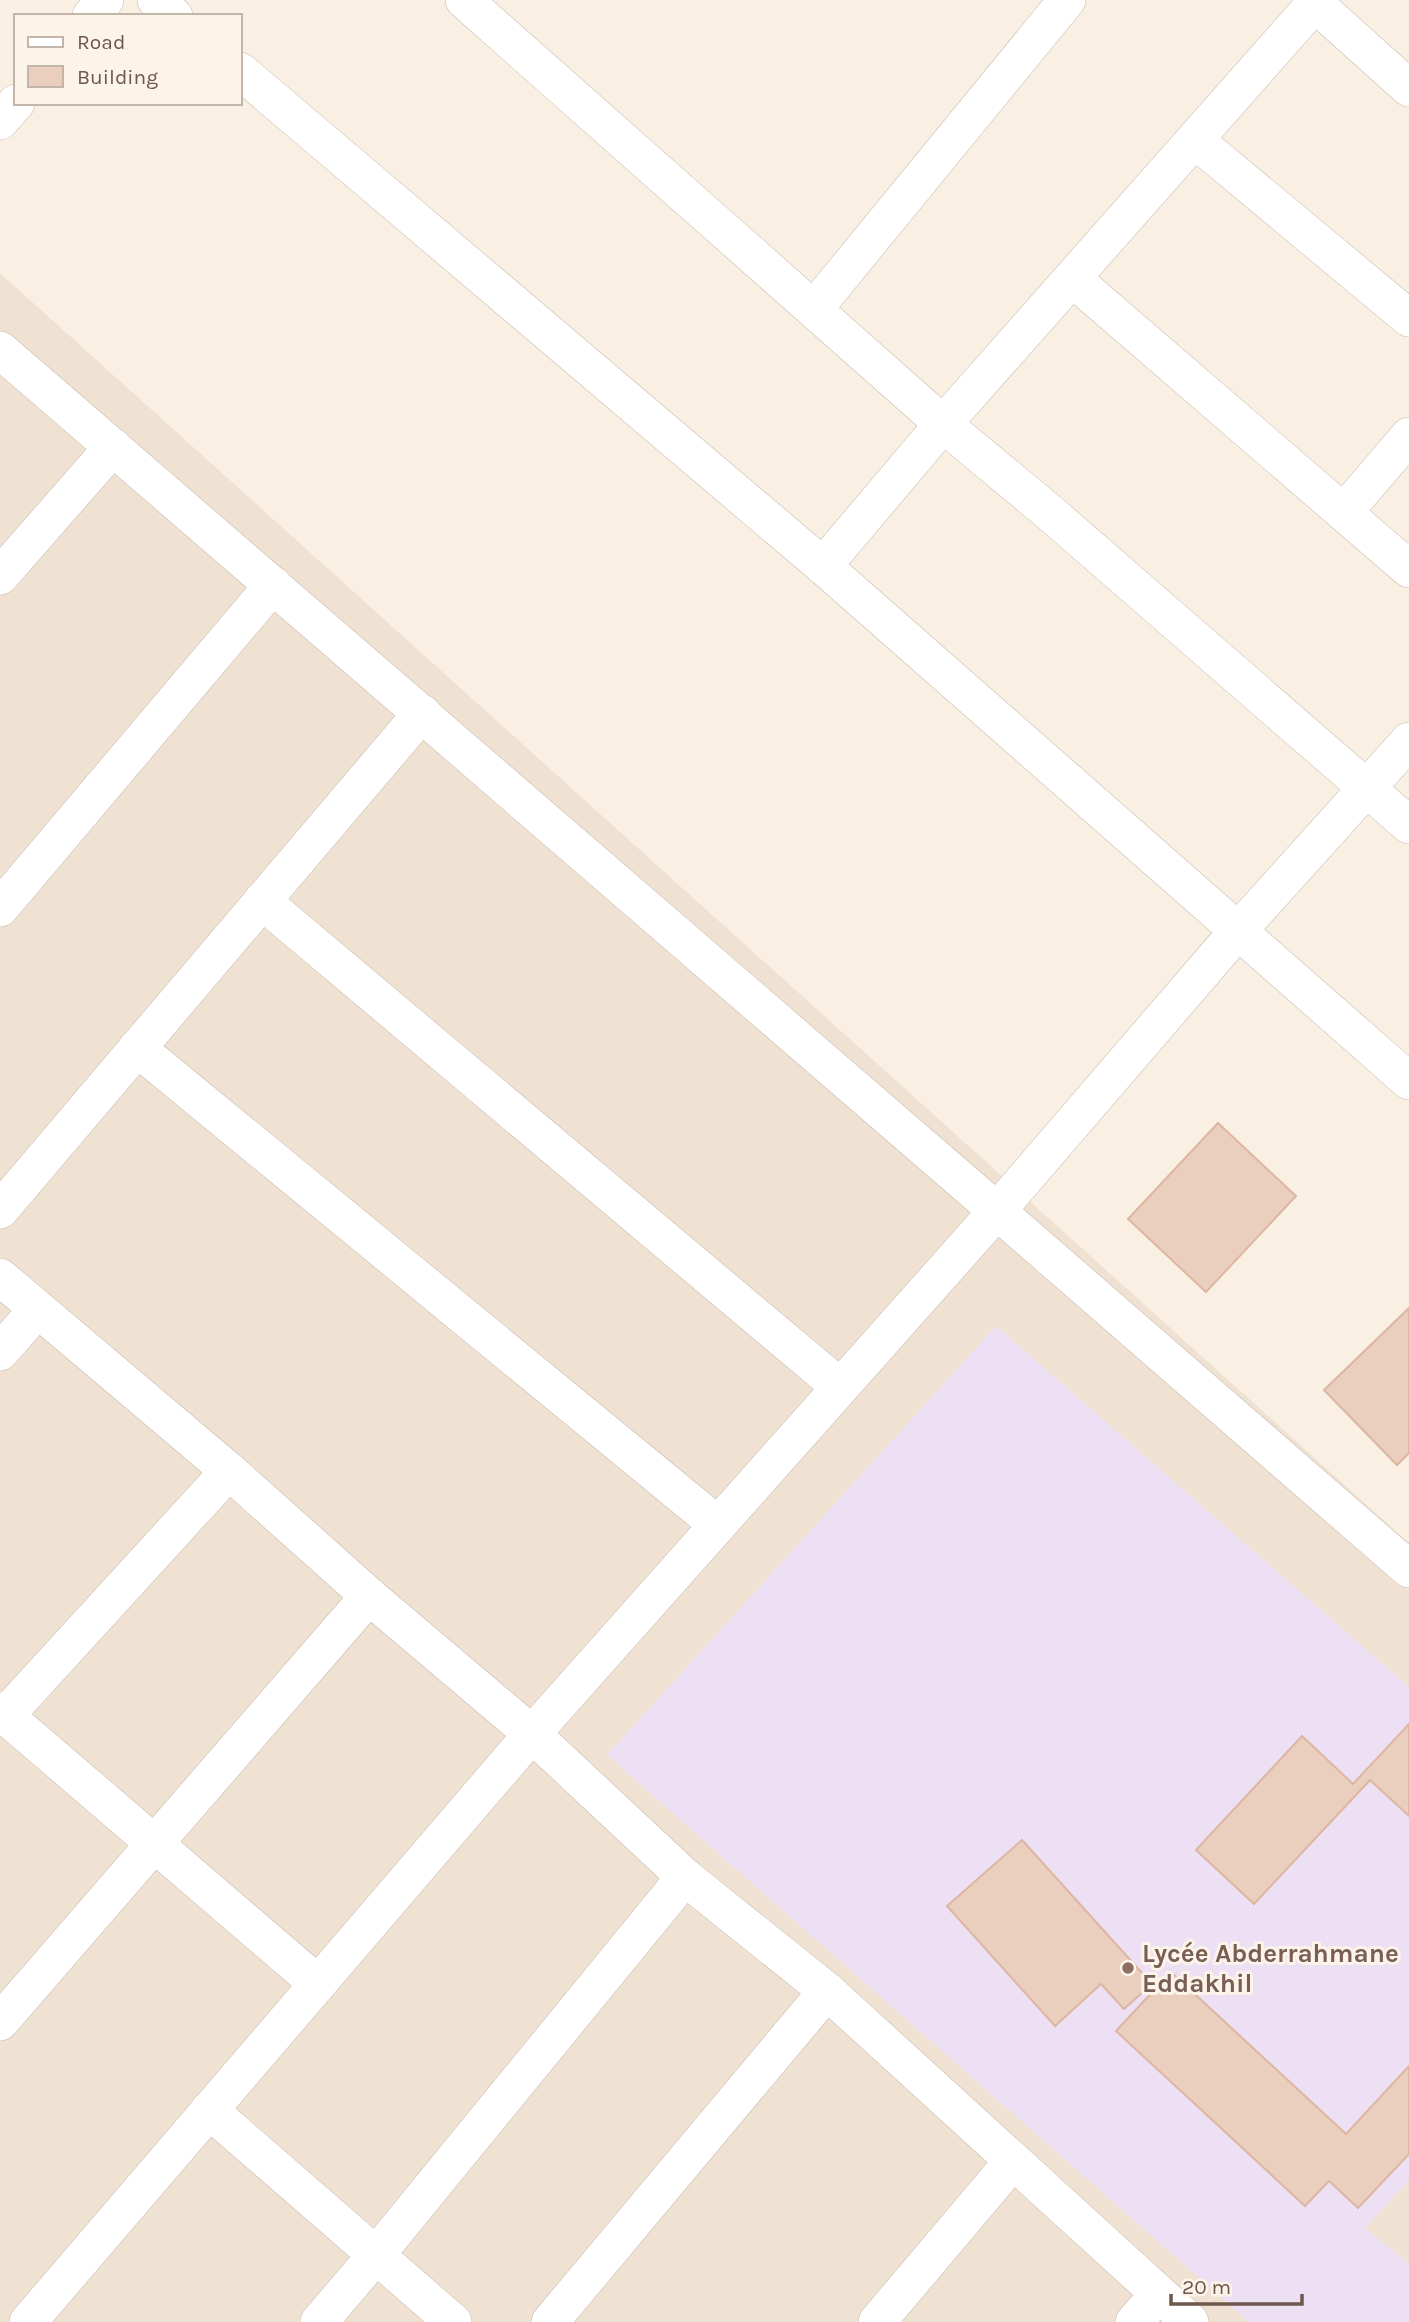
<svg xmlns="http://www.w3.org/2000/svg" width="1409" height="2322" viewBox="0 0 1409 2322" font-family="Karla,sans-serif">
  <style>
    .residential { fill: #f0e2d3 }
    .education { fill: #ede0f5 }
    .building { fill: #ebcfbe; stroke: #dcb6a0; stroke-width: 2 }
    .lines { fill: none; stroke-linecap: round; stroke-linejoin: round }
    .minor-casing { stroke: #c8b8ab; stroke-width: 38 }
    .minor { stroke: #fff; stroke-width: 37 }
    .education-dot { fill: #8d6e63; stroke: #fdf4e9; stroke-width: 2.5 }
    .labels { text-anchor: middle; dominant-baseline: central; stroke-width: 6; stroke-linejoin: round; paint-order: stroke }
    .education-label { font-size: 26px; font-weight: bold; fill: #785e54; stroke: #fdf4e9; text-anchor: start }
  </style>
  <rect width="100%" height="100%" fill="#f9f0e3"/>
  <path class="residential" d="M0,273L1409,1543V2322H0Z"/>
  <path class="education" d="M996,1326L1409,1687V2180L1365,2228L1409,2264V2322H1249L607,1755Z"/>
  <g class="building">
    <path d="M1218,1123L1296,1196L1206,1292L1128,1219Z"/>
    <path d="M1409,1308V1453L1397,1465L1324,1390Z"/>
    <path d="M1409,1724V1816L1370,1780L1254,1904L1196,1850L1302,1736L1353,1784Z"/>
    <path d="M1022,1840L1152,1984L1124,2009L1101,1984L1055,2026L947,1906Z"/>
    <path d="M1171,1972L1346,2134L1409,2066V2154L1358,2208L1329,2181L1305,2206L1116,2031Z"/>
  </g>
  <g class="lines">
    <defs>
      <g id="minor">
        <path d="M156,0L174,16"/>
        <path d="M464,0L943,424L1049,512L1409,825"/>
        <path d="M1311,0L1409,88"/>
        <path d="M91,16L105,0"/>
        <path d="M240,71L823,566L1409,1081"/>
        <path d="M0,121L16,103"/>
        <path d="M1195,140L1409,318"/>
        <path d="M1073,279L1409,569"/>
        <path d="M814,309L1067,0"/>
        <path d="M0,350L997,1211L1409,1569"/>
        <path d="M1344,512L1409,436"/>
        <path d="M823,566L943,424L1318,0"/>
        <path d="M0,576L113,447"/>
        <path d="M262,901L840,1387"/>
        <path d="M0,908L273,585"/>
        <path d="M137,1048L718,1525"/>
        <path d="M0,1210L422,713"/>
        <path d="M0,1277L229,1471L369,1596L532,1734L685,1877L827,1991L1190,2322"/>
        <path d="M0,1352L37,1310"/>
        <path d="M0,1711L318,1984"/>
        <path d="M5,1716L229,1471"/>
        <path d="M0,2022L369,1596"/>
        <path d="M209,2110L453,2322"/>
        <path d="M28,2322L532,1734L997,1211L1237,932L1409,741"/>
        <path d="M319,2322L376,2255L685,1877"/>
        <path d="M550,2322L827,1991"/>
        <path d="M877,2322L1013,2161"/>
        <path d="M1134,2322L1159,2294"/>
      </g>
    </defs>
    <use href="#minor" class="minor-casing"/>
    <use href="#minor" class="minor"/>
  </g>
  <circle class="education-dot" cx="1128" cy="1968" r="7"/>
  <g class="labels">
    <g class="education-label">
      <text x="1142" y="1953">Lycée Abderrahmane<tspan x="1142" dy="30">Eddakhil</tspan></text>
    </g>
  </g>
  <rect x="14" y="14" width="228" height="91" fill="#fdf4e9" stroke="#c4b5aa" stroke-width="2"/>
  <rect x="28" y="37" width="35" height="10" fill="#ffffff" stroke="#c4b5aa" stroke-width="2"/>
  <text x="77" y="49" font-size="21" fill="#6e574c">Road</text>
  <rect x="28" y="66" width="35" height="21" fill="#ebcfbe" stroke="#c4b5aa" stroke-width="2"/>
  <text x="77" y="84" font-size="21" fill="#6e574c">Building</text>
  <path d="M1171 2294v10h131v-10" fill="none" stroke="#6e574c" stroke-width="3.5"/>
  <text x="1182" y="2294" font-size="21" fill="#6e574c" stroke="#fdf4e9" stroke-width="5" paint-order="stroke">20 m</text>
</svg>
